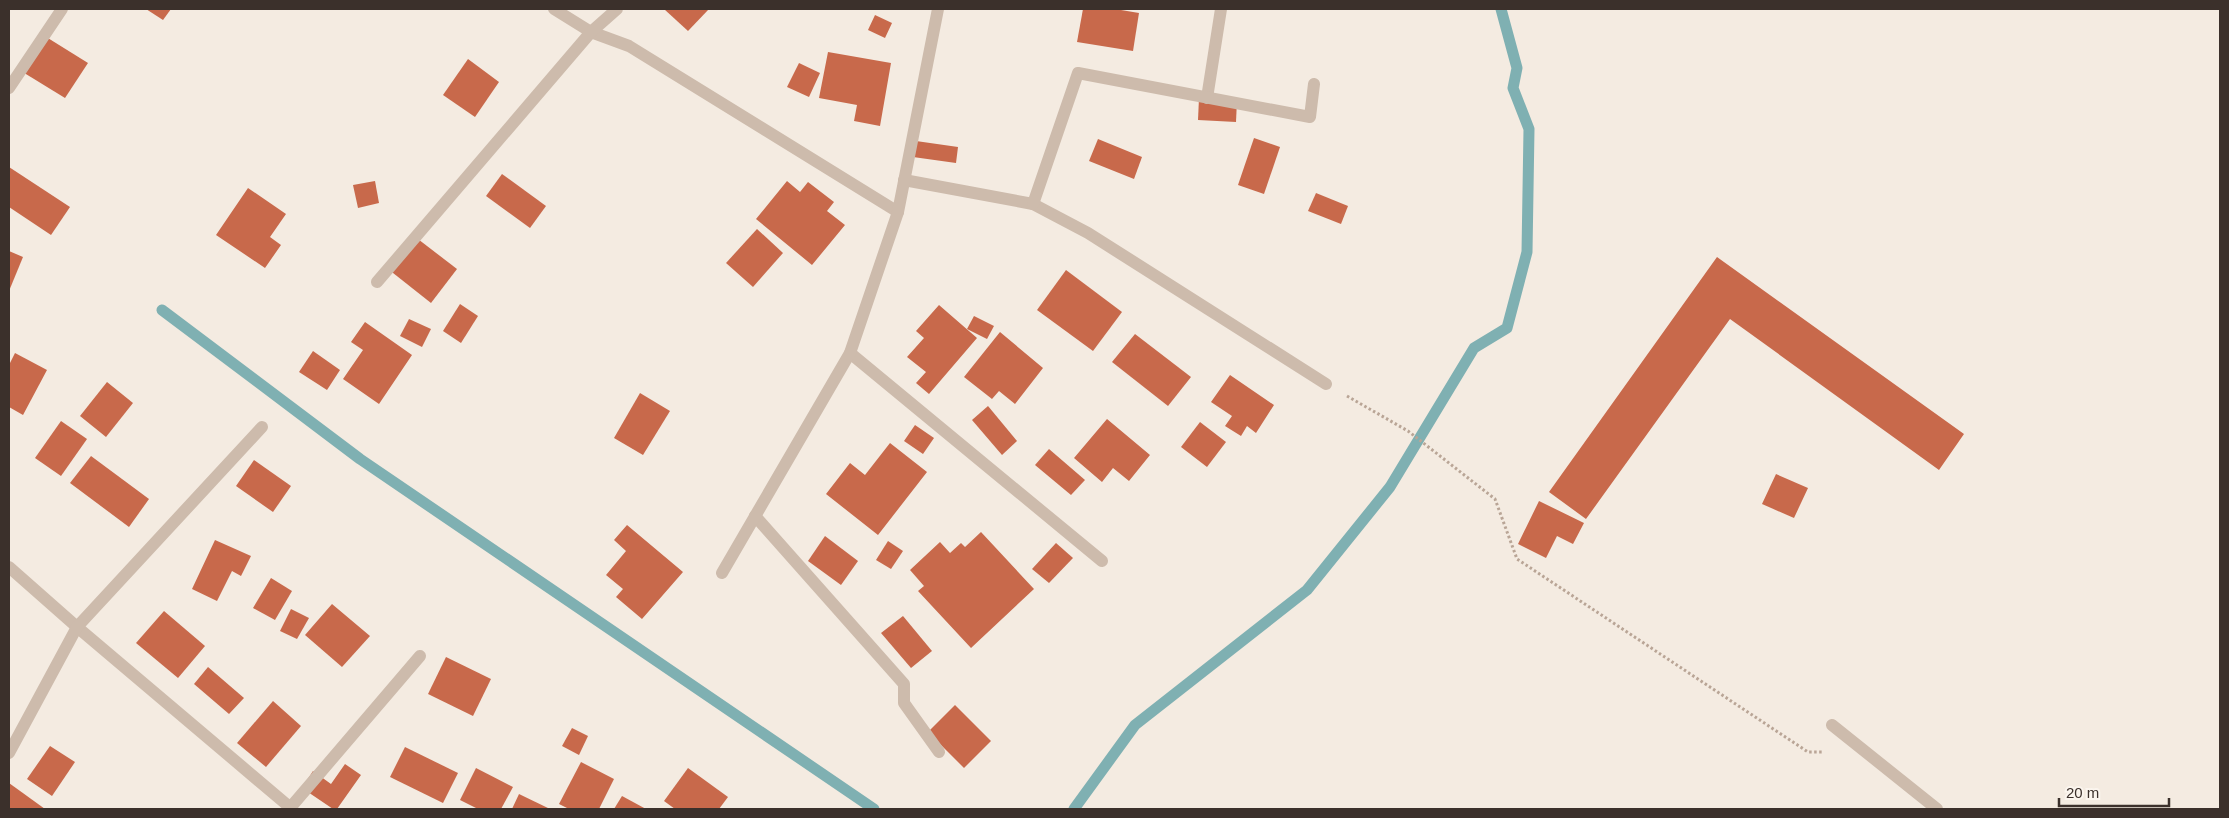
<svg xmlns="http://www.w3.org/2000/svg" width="2229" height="818" viewBox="0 0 2229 818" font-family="Arial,sans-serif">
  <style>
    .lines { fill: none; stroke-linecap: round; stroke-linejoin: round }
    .stream { stroke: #7fb0b2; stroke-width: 11 }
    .building { fill: #c8694b }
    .path { stroke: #b9a596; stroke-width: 3; stroke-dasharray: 2.5 2.5; stroke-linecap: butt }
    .minor { stroke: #cdbbac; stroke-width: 12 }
  </style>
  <rect width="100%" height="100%" fill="#f4ebe1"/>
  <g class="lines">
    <g class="stream">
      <path d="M162,310L360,459L874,809"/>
      <path d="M1074,809L1135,725L1307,590L1390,487L1474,348L1507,328L1527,252L1529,129L1513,88L1517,68L1501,9"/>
    </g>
  </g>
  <g class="building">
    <path d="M146,9H171L163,20Z"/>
    <path d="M664,9H709L688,31Z"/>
    <path d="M1083,9H1115L1139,13L1133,51L1077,42Z"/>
    <path d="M875,15L892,23L885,38L868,30Z"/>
    <path d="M43,35L88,63L65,98L21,71Z"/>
    <path d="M828,52L891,63L880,126L854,121L857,105L819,98Z"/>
    <path d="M468,59L499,82L475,117L443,95Z"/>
    <path d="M799,63L820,73L809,97L787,87Z"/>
    <path d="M1199,98L1237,100L1236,122L1198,120Z"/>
    <path d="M1254,138L1280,147L1264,194L1238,185Z"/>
    <path d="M1098,139L1142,157L1134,179L1089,161Z"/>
    <path d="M916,141L958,147L956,163L913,157Z"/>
    <path d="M9,167L70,207L51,235L9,207Z"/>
    <path d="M502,174L546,206L530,228L486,196Z"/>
    <path d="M375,181L379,203L358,208L353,185Z"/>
    <path d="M787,181L800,192L808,182L834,202L827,211L845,225L812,265L756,219Z"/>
    <path d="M248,188L286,214L270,237L281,245L265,268L216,235Z"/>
    <path d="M1316,193L1348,206L1341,224L1308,211Z"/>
    <path d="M757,229L783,253L753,287L726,263Z"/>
    <path d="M414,236L457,269L431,303L388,269Z"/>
    <path d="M9,251L23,257L9,291Z"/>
    <path d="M1717,257L1964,434L1939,470L1730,319L1586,519L1549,492Z"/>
    <path d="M1066,270L1122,312L1093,351L1037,310Z"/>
    <path d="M460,304L478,316L461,343L443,331Z"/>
    <path d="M939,305L977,338L929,394L916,383L926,372L907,357L924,338L916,331Z"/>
    <path d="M974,316L994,326L987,339L967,329Z"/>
    <path d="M409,319L431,329L422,347L400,336Z"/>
    <path d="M365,322L412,355L379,404L343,379L363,350L351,342Z"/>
    <path d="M1000,332L1043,368L1015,404L999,391L992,399L964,377Z"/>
    <path d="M1135,334L1191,377L1168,406L1112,362Z"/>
    <path d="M313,351L340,370L327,390L299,372Z"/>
    <path d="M15,353L47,370L23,415L9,407V365Z"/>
    <path d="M1230,375L1274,405L1256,433L1247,426L1241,436L1225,426L1232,416L1211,402Z"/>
    <path d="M107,382L133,403L106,437L80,416Z"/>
    <path d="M640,393L670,411L643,455L614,438Z"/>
    <path d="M988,406L1017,441L1002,455L972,420Z"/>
    <path d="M1107,419L1150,455L1129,481L1113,468L1102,482L1074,458Z"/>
    <path d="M61,421L87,439L61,476L35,458Z"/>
    <path d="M1200,422L1226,442L1207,467L1181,447Z"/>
    <path d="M915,425L934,438L923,454L904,441Z"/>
    <path d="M890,443L927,472L878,535L826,494L850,463L865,475Z"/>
    <path d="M1049,449L1085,480L1071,495L1035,465Z"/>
    <path d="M91,456L149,499L129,527L70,483Z"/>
    <path d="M254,460L291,486L273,512L236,486Z"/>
    <path d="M1776,474L1808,488L1794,518L1762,504Z"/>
    <path d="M1539,501L1584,523L1573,544L1557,536L1546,558L1518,544Z"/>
    <path d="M627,525L683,572L642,619L616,597L623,589L606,575L626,551L614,540Z"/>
    <path d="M981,532L1034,589L971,648L918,591L924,586L910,570L940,542L950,553L961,543L965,547Z"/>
    <path d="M825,536L858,561L841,585L808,561Z"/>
    <path d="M215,540L251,556L241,576L232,571L217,601L192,589Z"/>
    <path d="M888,541L903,551L891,569L876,560Z"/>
    <path d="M1056,543L1073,558L1049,583L1032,569Z"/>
    <path d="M271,578L292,591L275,620L253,608Z"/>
    <path d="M332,604L370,636L342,667L305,635Z"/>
    <path d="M291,609L309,618L297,639L280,631Z"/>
    <path d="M164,611L205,646L178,678L136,643Z"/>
    <path d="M903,616L932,651L911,668L881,633Z"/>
    <path d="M446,657L491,679L473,716L428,694Z"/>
    <path d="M208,667L244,698L229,714L194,684Z"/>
    <path d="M273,701L301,726L266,767L237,743Z"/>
    <path d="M955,705L991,741L964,768L928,732Z"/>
    <path d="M572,728L588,736L579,755L562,746Z"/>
    <path d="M50,746L75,762L52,796L27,779Z"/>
    <path d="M405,747L458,773L443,803L390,777Z"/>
    <path d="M581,762L614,779L599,809H569L559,804Z"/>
    <path d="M345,764L361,775L337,809H333L302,788L313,771L331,784Z"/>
    <path d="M476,768L513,787L501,809H478L460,800Z"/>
    <path d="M688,768L728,797L719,809H675L664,801Z"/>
    <path d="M9,783L45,809H9Z"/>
    <path d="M519,794L550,809H512Z"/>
    <path d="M622,796L646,809H614Z"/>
  </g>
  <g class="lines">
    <path class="path" d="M1347,396L1408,431L1495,499L1517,559L1808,752H1823"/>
    <g class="minor">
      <path d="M554,9L591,32L629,46L898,212"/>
      <path d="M9,88L62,9"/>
      <path d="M1207,98L1221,9"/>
      <path d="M904,180L1033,204L1088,233L1326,384"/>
      <path d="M1033,204L1078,73L1310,117L1314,84"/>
      <path d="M377,282L591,32L617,9"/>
      <path d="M850,353L1102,561"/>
      <path d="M755,516L904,684V703L939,752"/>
      <path d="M9,567L77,627L292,809"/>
      <path d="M722,573L850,353L898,212L938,9"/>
      <path d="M1832,725L1937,809"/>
      <path d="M9,753L77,627L262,427"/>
      <path d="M290,808L420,656"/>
    </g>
  </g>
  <rect width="2229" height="818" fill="none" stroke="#3b302b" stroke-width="20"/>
  <path d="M2059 798v8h110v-8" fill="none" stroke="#3b302b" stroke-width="2.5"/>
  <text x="2066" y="798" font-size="15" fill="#3b302b" stroke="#fbf5ee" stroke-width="4" paint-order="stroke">20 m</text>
</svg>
